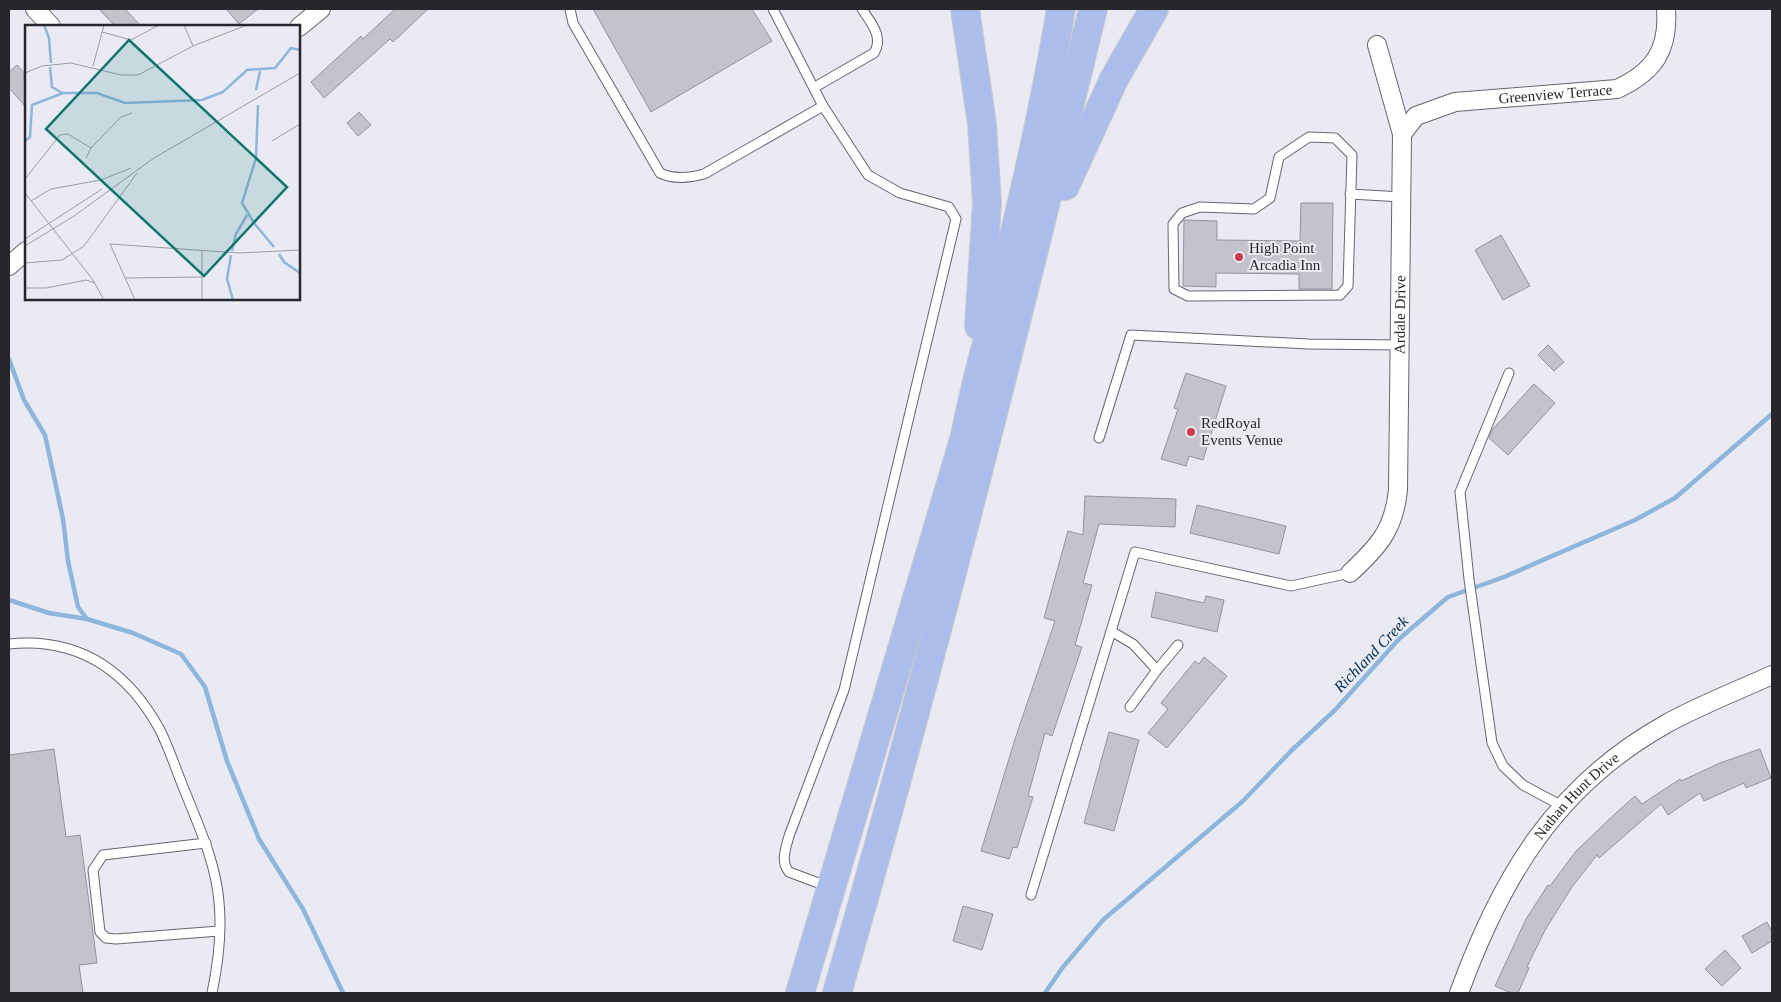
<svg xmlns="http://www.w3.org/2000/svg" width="1781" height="1002" viewBox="0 0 1781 1002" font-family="'Times New Roman',serif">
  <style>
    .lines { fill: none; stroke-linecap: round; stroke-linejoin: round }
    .stream { stroke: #8eb5da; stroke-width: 4.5 }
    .building { fill: #c6c2cc; stroke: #96929c }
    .service-casing { stroke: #65656f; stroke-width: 11 }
    .minor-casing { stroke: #65656f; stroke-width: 20 }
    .motorway-casing { stroke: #cbcbcc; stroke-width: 30 }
    .service { stroke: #fff; stroke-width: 9 }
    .minor { stroke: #fff; stroke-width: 18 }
    .motorway { stroke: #abbeeb; stroke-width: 28 }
    .poi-dot { fill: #cb3c46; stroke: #eaeaf5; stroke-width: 2 }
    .labels { text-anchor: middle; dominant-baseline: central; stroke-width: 4; stroke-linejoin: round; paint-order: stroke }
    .street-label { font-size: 15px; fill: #27272b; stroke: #eaeaf5 }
    .poi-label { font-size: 15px; fill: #27272b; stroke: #eaeaf5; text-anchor: start }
    .water-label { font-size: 16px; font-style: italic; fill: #013053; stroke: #eaeaf5 }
    .inset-river { fill: none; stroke: #8eb5da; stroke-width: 2.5 }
    .inset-road { fill: none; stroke: #9c9ca4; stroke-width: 1 }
    .view { fill: #0f766e; fill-opacity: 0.15; stroke: #0f766e; stroke-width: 2.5 }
    .inset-edge { fill: none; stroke: #27272b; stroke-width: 2.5 }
  </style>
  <rect width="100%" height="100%" fill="#eaeaf5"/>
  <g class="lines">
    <g class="stream">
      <path d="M9,359L24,400L45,435L63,519L68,561L78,607L87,619"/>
      <path d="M9,600L49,613L87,619L133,633L181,654L205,687L227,761L259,839L303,909L343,993"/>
      <path d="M1045,993L1063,967L1103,920L1243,801L1291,751L1335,710L1399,639L1448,597L1504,577L1635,520L1675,498L1772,414"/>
    </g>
  </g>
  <g class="building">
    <path d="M99,9H125L141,26H115Z"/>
    <path d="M226,9H258L239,24Z"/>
    <path d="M395,9H428L393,42L390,39L324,98L311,82L361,36L363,39Z"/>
    <path d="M593,9H752L772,41L651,112Z"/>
    <path d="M17,65L26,75V107L9,88V72Z"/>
    <path d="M359,112L371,125L358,136L347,123Z"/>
    <path d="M1301,203H1333L1332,289H1299V274L1216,273V287L1183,286L1184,220L1217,221V240L1300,241Z"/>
    <path d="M1501,235L1530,286L1503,300L1475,250Z"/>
    <path d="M1548,345L1564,362L1554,371L1538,355Z"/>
    <path d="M1186,373L1226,386L1203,460L1189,456L1186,466L1161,459L1178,409L1174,408Z"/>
    <path d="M1534,384L1555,403L1508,455L1489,438L1493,429Z"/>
    <path d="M1085,496L1176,499L1175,527L1099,524L1083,583L1092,585L1075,645L1082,647L1052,736L1045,733L1028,796L1033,797L1017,848L1013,847L1009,859L981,851L1015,739L1055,621L1044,618L1068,531L1083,535Z"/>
    <path d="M1197,505L1286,526L1279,554L1190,533Z"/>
    <path d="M1156,592L1204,603L1206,596L1224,600L1217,632L1151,617Z"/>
    <path d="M1204,657L1227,676L1167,748L1148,733L1168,709L1161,703L1195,661L1199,664Z"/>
    <path d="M1109,732L1139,740L1114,831L1084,823Z"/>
    <path d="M54,749L66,837L80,835L97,963L79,965L83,993H9V755Z"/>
    <path d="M1760,749L1771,778L1746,788L1744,783L1704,801L1700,793L1668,815L1661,804L1599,858L1597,855L1572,887L1545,930L1527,967L1529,968L1518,993H1511L1495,986L1526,919L1548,885L1550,886L1576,851L1617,812L1635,796L1642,804L1680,779L1681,781L1720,763Z"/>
    <path d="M963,906L993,914L982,950L953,941Z"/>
    <path d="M1767,922L1772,932V941L1752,953L1742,936Z"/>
    <path d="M1725,950L1741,968L1722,986L1705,969Z"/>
  </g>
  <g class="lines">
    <defs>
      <g id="service">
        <path d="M570,9L573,23L660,173C674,180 689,178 704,174L823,106"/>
        <path d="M773,9L823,106L868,175L900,193L949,207L956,219L844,690L789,836C786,848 780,861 789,872L829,887"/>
        <path d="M815,87L874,53C884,37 871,23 862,9"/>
        <path d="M1309,137L1335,138L1352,155L1348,286L1340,295L1188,296L1174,289L1173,224L1182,213L1200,207L1254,209L1270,198L1279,157Z"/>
        <path d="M1350,194L1402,197"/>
        <path d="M1509,373L1460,492L1469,579L1492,743L1503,766L1523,785L1562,806"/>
        <path d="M1099,438L1131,335L1308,344L1401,345"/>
        <path d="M1111,631L1133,644L1157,670L1130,707"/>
        <path d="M9,644C79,637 127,670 160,730C170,750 177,773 186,794C200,829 216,864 219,902C222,932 218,964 212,993"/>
        <path d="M1157,670L1178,645"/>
        <path d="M206,843L103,855L93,870L100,932L106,938L116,939L219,931"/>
        <path d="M1031,895L1135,552L1291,586L1350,573"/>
      </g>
      <g id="minor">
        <path d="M35,9L51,26"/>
        <path d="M299,27L321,9"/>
        <path id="s1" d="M1402,134L1416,116L1455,102L1617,89C1654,72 1669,50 1666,9"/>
        <path d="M9,266L26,251"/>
        <path id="s2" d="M1350,573C1378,547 1394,530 1398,490L1402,134L1377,45"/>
        <path id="s3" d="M1459,993C1501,878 1555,786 1666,724C1700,705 1737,691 1772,675"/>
      </g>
      <g id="motorway">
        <path d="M965,9L982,124L987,203L979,326"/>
        <path d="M1065,186L1114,79L1154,9"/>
        <path d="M800,993L965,436C975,382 991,330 1004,277C1026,188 1046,99 1061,9"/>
        <path d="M837,993C931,667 1013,338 1093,9"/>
      </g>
    </defs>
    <use href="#service" class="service-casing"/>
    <use href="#minor" class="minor-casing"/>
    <use href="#motorway" class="motorway-casing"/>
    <use href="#service" class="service"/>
    <use href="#minor" class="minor"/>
    <use href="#motorway" class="motorway"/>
  </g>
  <g class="poi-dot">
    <circle cx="1239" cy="257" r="5"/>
    <circle cx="1191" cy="432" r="5"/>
  </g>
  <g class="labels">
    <g class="street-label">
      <text stroke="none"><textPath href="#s1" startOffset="165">Greenview Terrace</textPath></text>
      <text stroke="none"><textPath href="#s2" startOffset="274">Ardale Drive</textPath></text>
      <text stroke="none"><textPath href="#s3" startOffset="232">Nathan Hunt Drive</textPath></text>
    </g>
    <g class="poi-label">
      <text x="1249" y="248">High Point<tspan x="1249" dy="17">Arcadia Inn</tspan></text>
      <text x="1201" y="423">RedRoyal<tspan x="1201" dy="17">Events Venue</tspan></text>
    </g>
    <g class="water-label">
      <text transform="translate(1371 654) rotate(-46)">Richland Creek</text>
    </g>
  </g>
  <g transform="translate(25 25)">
    <rect width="275" height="275" fill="#eaeaf5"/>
    <path class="inset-river" d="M19,0L24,13L26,38M25,42L27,62L37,68M231,65L235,46M233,80L231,133L217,178L229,198L249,222M0,116L5,112L7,80L38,68H72L100,78L177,75L198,67L222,45L250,43L266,23L275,25M207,226L211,209L222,190M254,229L259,237L275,248M206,230L202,254L208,275"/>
    <path class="inset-road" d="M159,0L168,21M77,7L106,15L134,0M68,41L79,0M0,48L17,41L46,38L96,50H113L168,21L222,0M247,116L275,99M61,133L66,123L96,92L107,88M0,154L35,110L43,109L66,123M0,168L68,255L79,275M6,176L26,164L76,155L106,143M0,214L77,164M0,221L49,191L129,133L275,48M0,238L37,235L59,221L112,148M100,253L177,252M0,263H21L61,255L70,258M110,275L85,219L214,228L275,225M177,275V225"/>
    <path class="view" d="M104,15L262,162L179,251L21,104Z"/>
    <rect width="275" height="275" class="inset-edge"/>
  </g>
  <rect width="1781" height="1002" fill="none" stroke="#27272b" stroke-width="20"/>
</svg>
